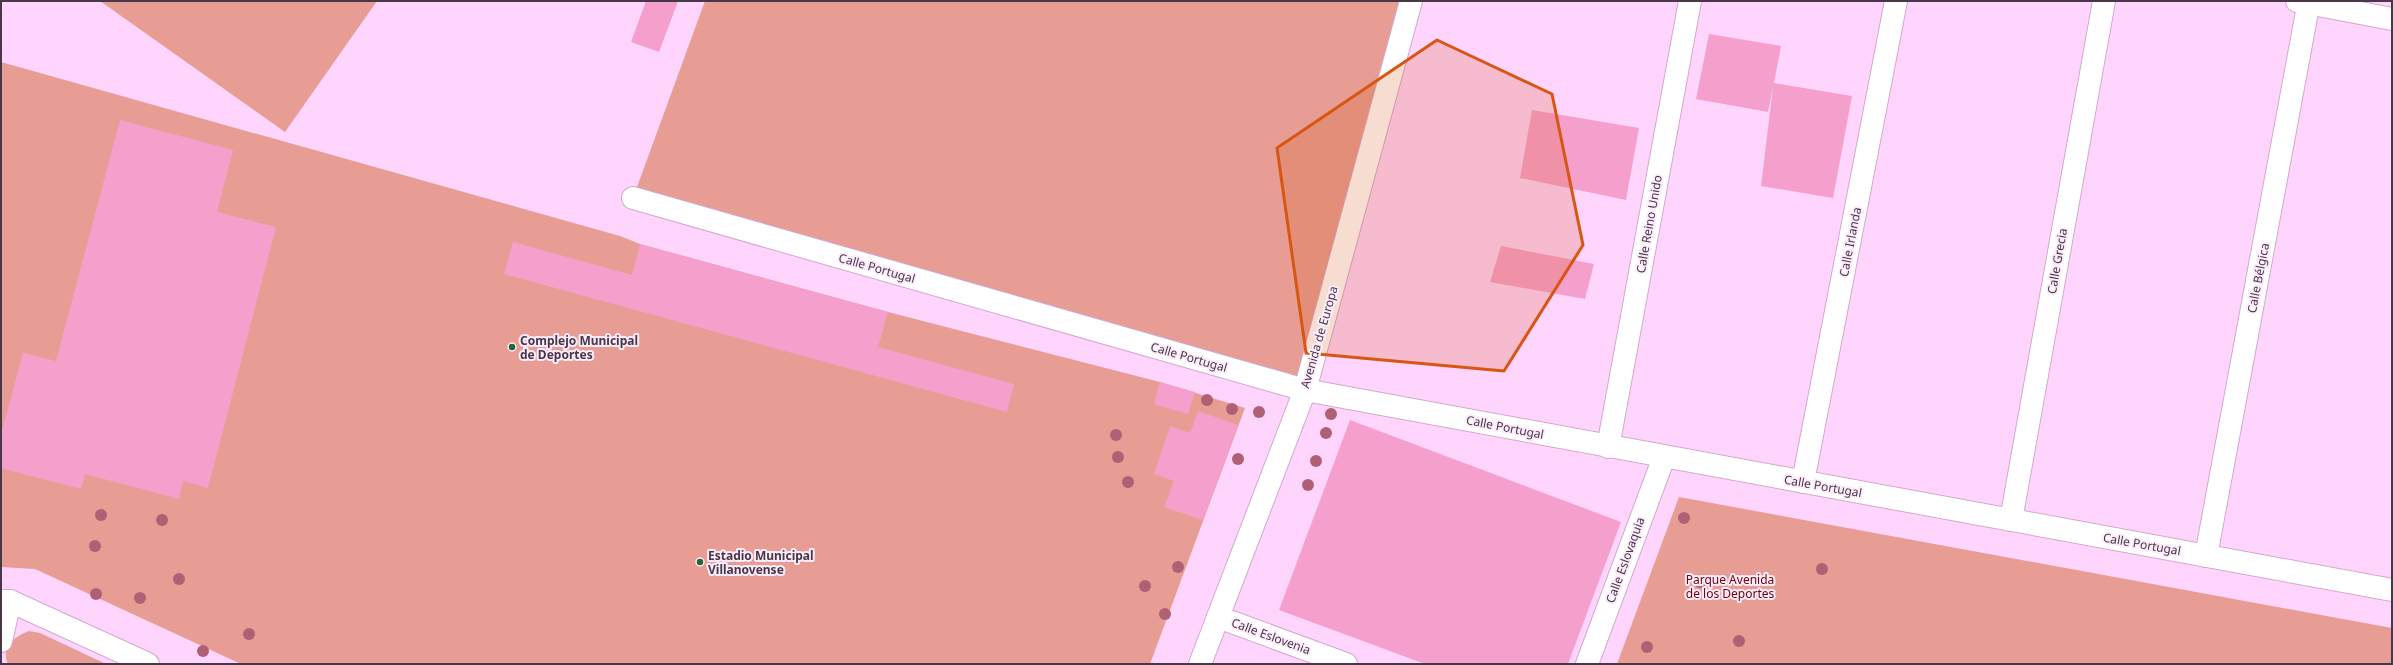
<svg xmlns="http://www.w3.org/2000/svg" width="2393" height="665" viewBox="0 0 2393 665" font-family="'Noto Sans',sans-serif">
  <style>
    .green { fill: #e79d93 }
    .building { fill: #f5a0cc }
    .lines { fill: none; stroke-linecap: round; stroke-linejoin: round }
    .street-casing { stroke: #d1a8cf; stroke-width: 24 }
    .secondary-casing { stroke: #d1a8cf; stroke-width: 24 }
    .street { stroke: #fff; stroke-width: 22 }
    .secondary { stroke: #fff; stroke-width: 22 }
    .tree { fill: #af6074 }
    .marked { fill: #d85612; fill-opacity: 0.2; stroke: #d85612; stroke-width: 3; stroke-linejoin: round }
    .poi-dot { fill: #246731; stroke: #fdecfc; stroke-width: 1.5 }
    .labels { text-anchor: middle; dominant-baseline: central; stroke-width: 4; stroke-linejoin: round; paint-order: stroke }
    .street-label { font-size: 12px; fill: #473747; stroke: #fdecfc }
    .poi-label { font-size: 12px; font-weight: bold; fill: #473747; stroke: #fdecfc; text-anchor: start }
    .park-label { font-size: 12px; fill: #6d0004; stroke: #fdecfc }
  </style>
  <rect width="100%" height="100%" fill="#ffd5fe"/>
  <g class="green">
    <path d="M100,1H377L285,132Z"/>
    <path d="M705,1H1411L1305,390L633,198Z"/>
    <path d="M1,62L620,236L640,244L888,312L1160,382L1245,408L1150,664H241L35,569L1,567Z"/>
    <path d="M1679,497L2392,628V664H1617Z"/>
    <path d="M29,631L40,633L106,664H8C0,647 15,636 29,631Z"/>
  </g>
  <g class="building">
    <path d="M646,1H678L659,52L631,42Z"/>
    <path d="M1709,34L1781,46L1774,83L1852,96L1833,198L1761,186L1773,87L1768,112L1696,99Z"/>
    <path d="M1532,110L1639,128L1626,200L1520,178Z"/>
    <path d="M120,120L233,150L217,212L276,227L208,488L183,481L179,499L85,474L81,489L1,468V435L23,353L56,361Z"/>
    <path d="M513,242L632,275L640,244L888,312L878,347L1014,384L1007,412L504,274Z"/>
    <path d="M1501,246L1594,264L1585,299L1490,282Z"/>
    <path d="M1160,382L1195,392L1188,414L1154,404Z"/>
    <path d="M1198,411L1238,425L1203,520L1164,507L1174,481L1154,474L1170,426L1190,433Z"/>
    <path d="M1350,420L1621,522L1568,664H1425L1279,610Z"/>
  </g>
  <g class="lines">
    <defs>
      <g id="street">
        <path d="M2297,1L2392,19"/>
        <path d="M633,198L1305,390L2392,590"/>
        <path d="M1608,447L1690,1"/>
        <path d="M1803,482L1896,1"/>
        <path d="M2011,520L2104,1"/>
        <path d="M2206,556L2309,1"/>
        <path d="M1,601H10L148,664"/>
        <path d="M1218,617L1346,664"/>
        <path d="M1,641L10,601"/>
        <path d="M1587,664L1664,457"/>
      </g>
      <path id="secondary" d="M1200,664L1305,390L1411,1"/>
    </defs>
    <use href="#street" class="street-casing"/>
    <use href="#secondary" class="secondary-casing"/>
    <use href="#street" class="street"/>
    <use href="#secondary" class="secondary"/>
  </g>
  <g class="tree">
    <circle cx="1207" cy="400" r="6"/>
    <circle cx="1232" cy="409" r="6"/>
    <circle cx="1259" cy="412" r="6"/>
    <circle cx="1331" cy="414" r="6"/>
    <circle cx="1326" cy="433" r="6"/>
    <circle cx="1116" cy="435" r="6"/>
    <circle cx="1118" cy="457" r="6"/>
    <circle cx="1238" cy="459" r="6"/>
    <circle cx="1316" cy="461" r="6"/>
    <circle cx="1128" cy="482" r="6"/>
    <circle cx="1308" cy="485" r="6"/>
    <circle cx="101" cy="515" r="6"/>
    <circle cx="1684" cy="518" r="6"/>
    <circle cx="162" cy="520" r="6"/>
    <circle cx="95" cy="546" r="6"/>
    <circle cx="1178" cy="567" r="6"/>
    <circle cx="1822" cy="569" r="6"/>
    <circle cx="179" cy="579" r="6"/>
    <circle cx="1700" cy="582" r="6"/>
    <circle cx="1145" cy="586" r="6"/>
    <circle cx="96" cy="594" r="6"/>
    <circle cx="140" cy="598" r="6"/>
    <circle cx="1165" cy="614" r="6"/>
    <circle cx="249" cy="634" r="6"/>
    <circle cx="1739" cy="641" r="6"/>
    <circle cx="1647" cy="647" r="6"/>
    <circle cx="203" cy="651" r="6"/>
  </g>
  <path class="marked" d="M1437,40L1552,94L1583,245L1504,371L1306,353L1277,148Z"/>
  <g class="poi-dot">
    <circle cx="512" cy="347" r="4"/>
    <circle cx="700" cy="562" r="4"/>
  </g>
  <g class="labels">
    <g class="street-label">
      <text transform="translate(1649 224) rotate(-80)">Calle Reino Unido</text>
      <text transform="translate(1850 242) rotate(-79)">Calle Irlanda</text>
      <text transform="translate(2057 261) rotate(-80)">Calle Grecia</text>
      <text transform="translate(877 268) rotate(16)">Calle Portugal</text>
      <text transform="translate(2258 278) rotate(-79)">Calle Bélgica</text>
      <text transform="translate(1319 337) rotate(-74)">Avenida de Europa</text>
      <text transform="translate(1189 357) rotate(16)">Calle Portugal</text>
      <text transform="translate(1505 427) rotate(11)">Calle Portugal</text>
      <text transform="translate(1823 486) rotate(10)">Calle Portugal</text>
      <text transform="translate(2142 544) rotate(10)">Calle Portugal</text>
      <text transform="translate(1625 560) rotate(-70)">Calle Eslovaquia</text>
      <text transform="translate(1271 636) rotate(20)">Calle Eslovenia</text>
    </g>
    <g class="poi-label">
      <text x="520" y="340">Complejo Municipal<tspan x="520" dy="14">de Deportes</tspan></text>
      <text x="708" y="555">Estadio Municipal<tspan x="708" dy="14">Villanovense</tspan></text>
    </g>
    <g class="park-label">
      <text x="1730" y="579">Parque Avenida<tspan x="1730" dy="14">de los Deportes</tspan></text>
    </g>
  </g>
  <rect width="2393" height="665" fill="none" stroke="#473747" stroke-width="4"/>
</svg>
